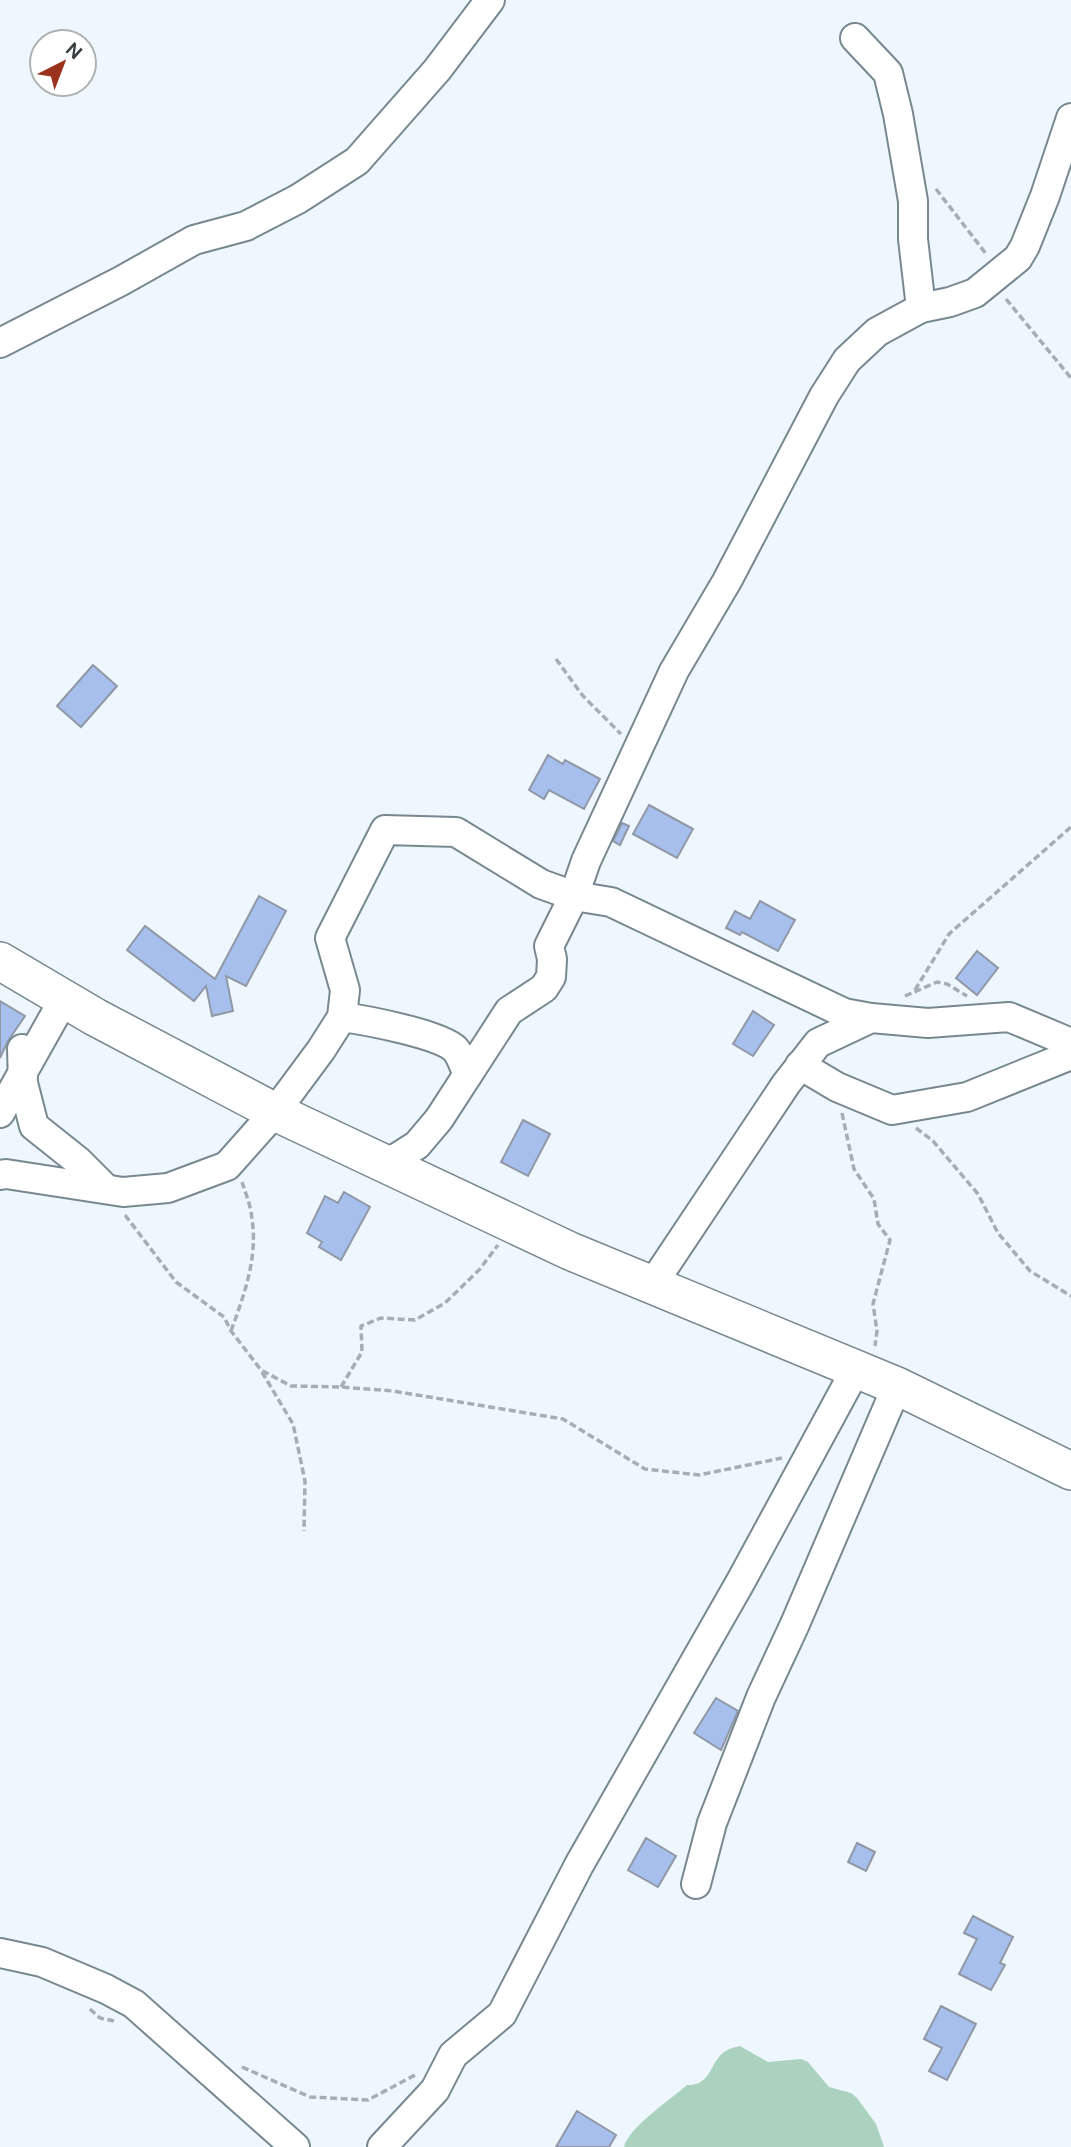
<svg xmlns="http://www.w3.org/2000/svg" width="1071" height="2147" viewBox="0 0 1071 2147" font-family="'DM Sans',sans-serif">
  <style>
    .green { fill: #abd2bf }
    .building { fill: #a6bfec; stroke: #9098a6; stroke-width: 2 }
    .lines { fill: none; stroke-linecap: round; stroke-linejoin: round }
    .minor-casing { stroke: #788890; stroke-width: 32 }
    .major-casing { stroke: #788890; stroke-width: 40 }
    .path { stroke: #a5aeb3; stroke-width: 3.5; stroke-dasharray: 7 3.5; stroke-linecap: butt }
    .minor { stroke: #fff; stroke-width: 28 }
    .major { stroke: #fff; stroke-width: 37 }
  </style>
  <rect width="100%" height="100%" fill="#edf7fd"/>
  <path class="green" d="M740,2046L768,2062L801,2059L808,2062L829,2087L851,2093L857,2098L876,2124L884,2147H624C628,2128 671,2099 687,2085C711,2086 709,2064 724,2052C728,2049 735,2047 740,2046Z"/>
  <g class="building">
    <path d="M93,665L117,686L81,727L57,706Z"/>
    <path d="M548,755L563,764L565,760L600,779L584,809L549,790L544,799L529,790Z"/>
    <path d="M649,805L693,829L677,858L633,834Z"/>
    <path d="M622,823L629,826L620,845L613,841Z"/>
    <path d="M259,896L286,911L246,986L226,976L233,1011L212,1016L206,986L194,1001L127,950L145,926L215,979Z"/>
    <path d="M760,901L795,920L778,951L742,932L740,935L726,928L735,911L750,919Z"/>
    <path d="M977,951L998,968L977,995L956,978Z"/>
    <path d="M0,1001L25,1016L8,1041L0,1058Z"/>
    <path d="M753,1011L774,1025L753,1056L733,1044Z"/>
    <path d="M523,1120L550,1134L528,1176L501,1162Z"/>
    <path d="M344,1192L370,1207L341,1260L319,1247L322,1242L307,1233L325,1196L338,1203Z"/>
    <path d="M716,1698L738,1711L721,1750L694,1733Z"/>
    <path d="M646,1838L676,1856L658,1887L628,1870Z"/>
    <path d="M857,1843L875,1852L866,1871L848,1862Z"/>
    <path d="M973,1916L1013,1937L1000,1963L1005,1965L991,1990L959,1974L977,1939L964,1933Z"/>
    <path d="M941,2006L976,2024L947,2080L929,2071L942,2048L924,2039Z"/>
    <path d="M577,2111L616,2135L609,2147H556Z"/>
  </g>
  <g class="lines">
    <defs>
      <g id="minor">
        <path d="M855,38L888,73L898,114L913,201V239L921,308"/>
        <path d="M0,343L121,281L194,240L246,226L298,199L357,161L437,70L490,0"/>
        <path d="M342,1017C365,1020 439,1034 455,1049C461,1055 464,1067 468,1074"/>
        <path d="M22,1049L23,1083L34,1126L78,1161L106,1189"/>
        <path d="M800,1065L837,1087L892,1110L967,1097L1071,1055"/>
        <path d="M0,1113L64,999"/>
        <path d="M387,1164L417,1145L439,1119L509,1011L544,988L551,977L552,959L549,946L574,896L586,861L674,671L727,581L824,396L847,360L877,332L921,308L950,302L975,293L1018,258L1025,246L1045,196L1071,118"/>
        <path d="M0,1175L6,1174L123,1192L168,1188L227,1166L275,1112L321,1050L342,1017L345,990L330,938L385,830L456,832L541,884L574,896L611,902L844,1013L871,1018"/>
        <path d="M652,1285L786,1084L818,1043L871,1018L928,1023L1009,1017L1071,1043"/>
        <path d="M696,1884L712,1823L761,1697L795,1624L897,1386"/>
        <path d="M0,1953L42,1962L106,1989L134,2004L295,2147"/>
        <path d="M382,2147L435,2090L453,2055L502,2014L579,1865L741,1581L856,1369"/>
      </g>
      <path id="major" d="M0,961L95,1017L275,1112L570,1251L897,1386L1071,1471"/>
    </defs>
    <use href="#minor" class="minor-casing"/>
    <use href="#major" class="major-casing"/>
    <g class="path">
      <path d="M936,189L987,255"/>
      <path d="M1006,299L1071,378"/>
      <path d="M556,659L583,696L621,734"/>
      <path d="M915,990L949,934L1071,827"/>
      <path d="M905,996L937,982L947,984L967,996"/>
      <path d="M842,1113L854,1169L874,1199L878,1224L890,1240L873,1304L877,1331L875,1346"/>
      <path d="M916,1128L933,1141L978,1194L998,1233L1030,1271L1071,1296"/>
      <path d="M125,1215L176,1282L224,1317L231,1331L261,1370L291,1386L341,1387L393,1391L563,1419L645,1469L699,1475L782,1458"/>
      <path d="M231,1331C244,1295 258,1258 252,1219C251,1207 246,1194 242,1182"/>
      <path d="M262,1372L293,1424L305,1481L304,1531"/>
      <path d="M341,1387L362,1352L361,1326L381,1318L415,1320L445,1303L479,1270L498,1245"/>
      <path d="M90,2009L100,2018L114,2021"/>
      <path d="M242,2067L310,2097L368,2100L417,2074"/>
    </g>
    <use href="#minor" class="minor"/>
    <use href="#major" class="major"/>
  </g>
  <g transform="translate(63 63) rotate(42)"><circle r="33" fill="#ffffff" stroke="#afb2b3" stroke-width="2"/>
  <path d="M0-5L12 26L0 18L-12 26Z" fill="#9b321d"/>
  <text y="-10" font-size="19" font-weight="bold" text-anchor="middle" fill="#373e41">N</text>
  </g>
</svg>
